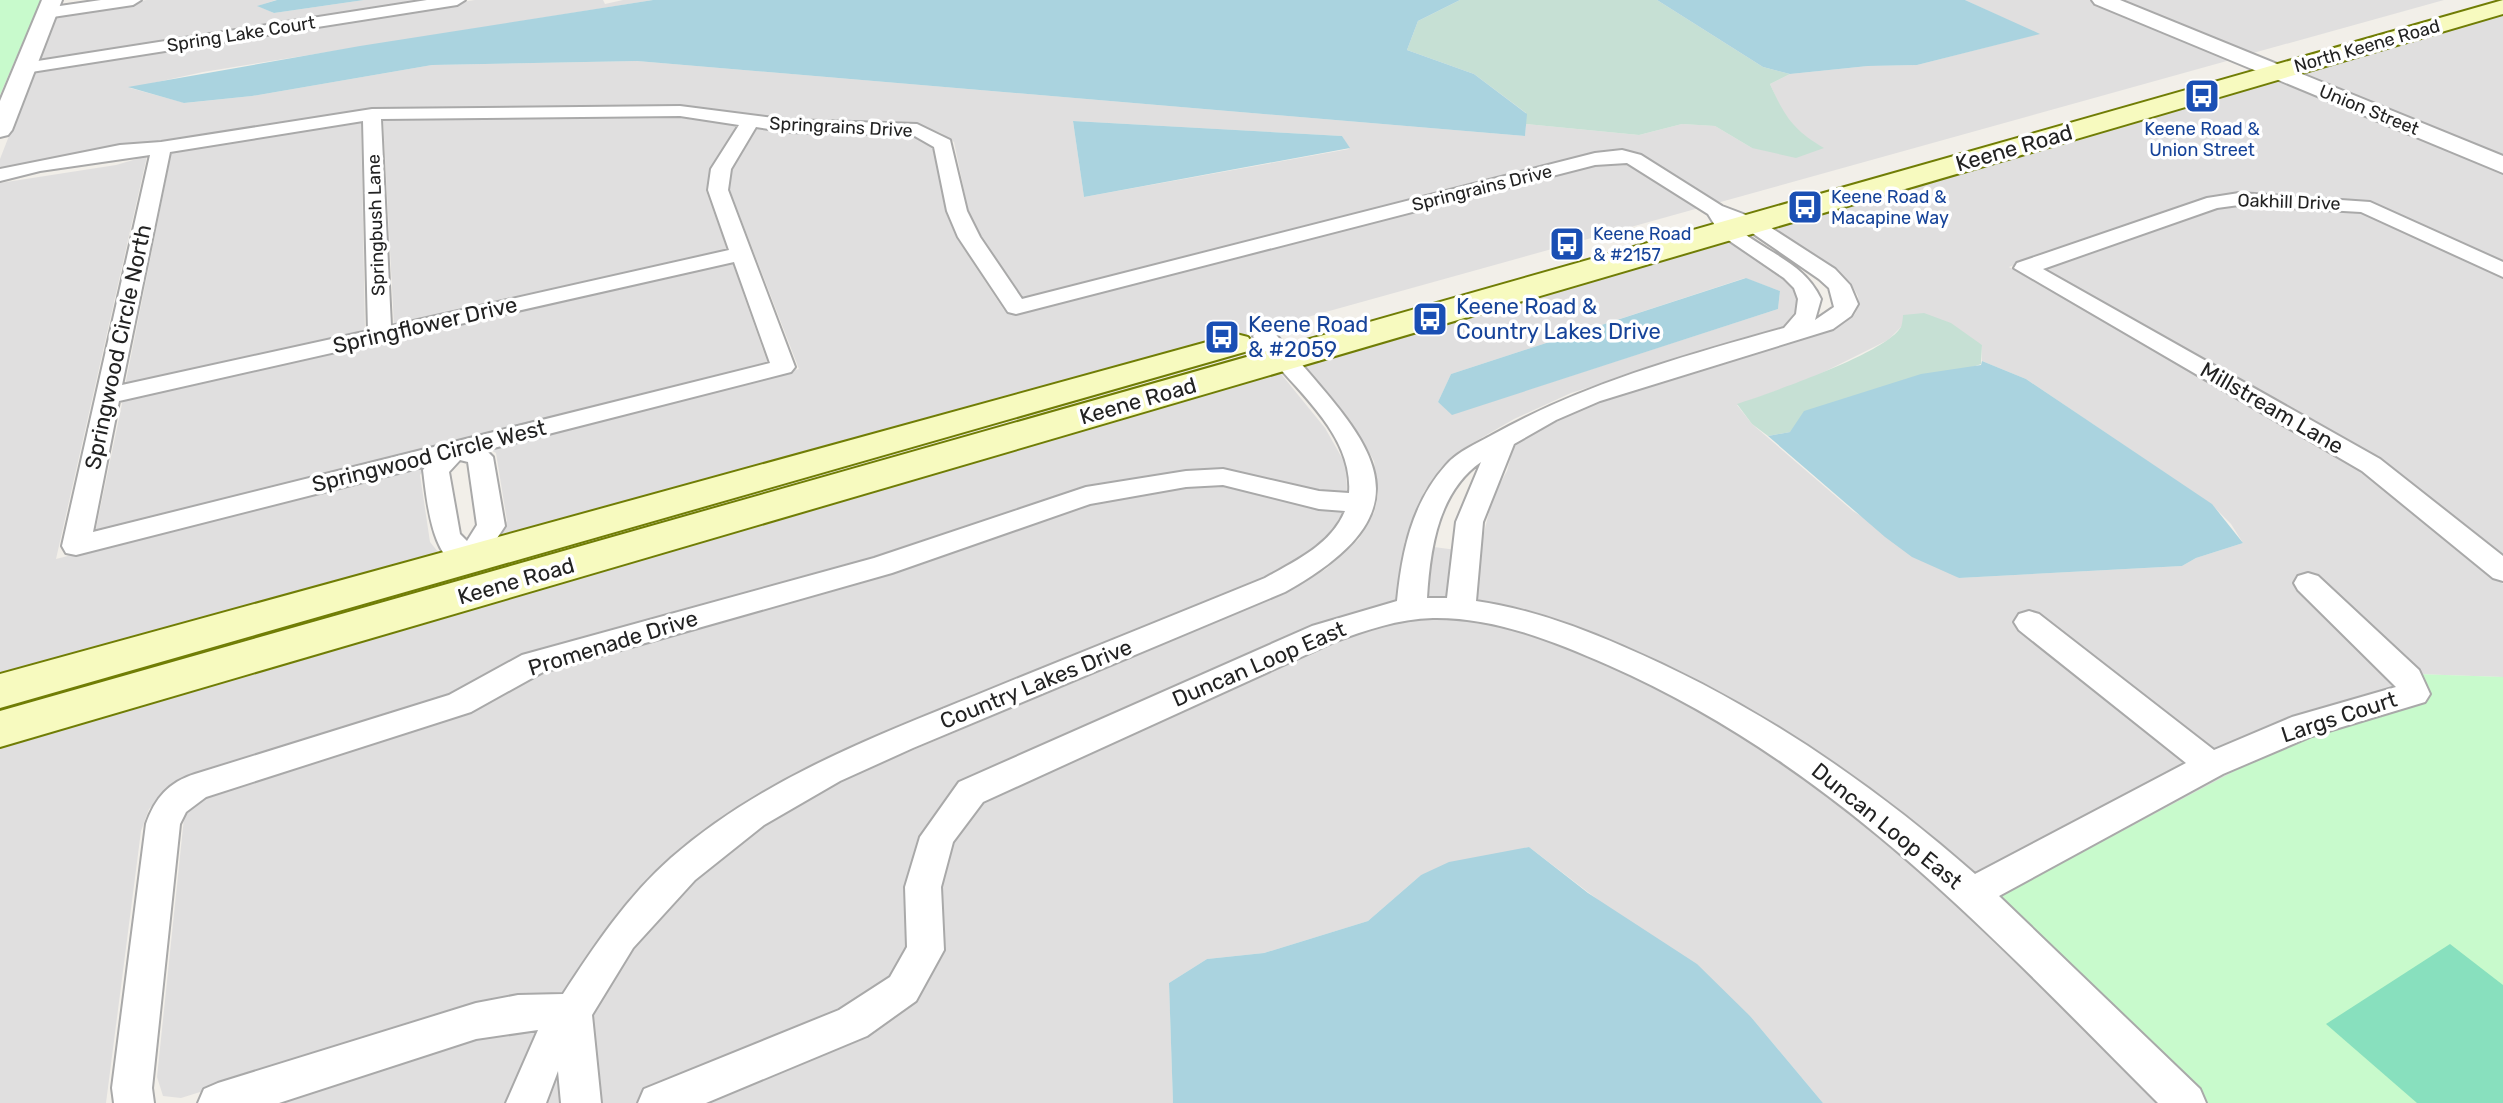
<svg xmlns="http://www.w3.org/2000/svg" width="2503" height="1103" viewBox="0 0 2503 1103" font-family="Rubik,sans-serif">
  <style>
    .residential { fill: #e0dfdf; fill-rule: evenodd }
    .wetland { fill: #c6e0d4 }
    .park { fill: #c8facc }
    .pitch { fill: #88e0be }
    .water { fill: #aad3df }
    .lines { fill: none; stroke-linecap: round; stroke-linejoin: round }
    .minor-casing { stroke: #a9a9a9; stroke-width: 4 }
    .tertiary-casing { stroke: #a9a9a9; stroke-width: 4 }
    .secondary-casing { stroke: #707d05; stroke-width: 4 }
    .minor { fill: #fff; fill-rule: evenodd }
    .tertiary { fill: #fff; fill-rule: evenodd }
    .secondary { fill: #f7fabf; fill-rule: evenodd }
    .labels { text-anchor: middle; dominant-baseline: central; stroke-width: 7; stroke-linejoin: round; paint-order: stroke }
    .far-street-label { font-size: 18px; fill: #222; stroke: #fff }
    .far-transit-label { font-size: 18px; fill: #164399; stroke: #fff; text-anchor: start }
    .street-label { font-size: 22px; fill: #222; stroke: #fff }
    .transit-label { font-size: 22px; fill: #164399; stroke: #fff; text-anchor: start }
  </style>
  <rect width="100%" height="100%" fill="#f2efe9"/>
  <g class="residential">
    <path d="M147,0H276L258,6L274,13L364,0H440L38,63L56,14Z"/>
    <path d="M475,0H603L605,4L623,0H653L203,72L130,88L185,103L252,96L432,65L637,61L1525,136L1526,124L1639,135L1682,124L1715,126L1752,148H1823L1798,133L1783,113L1770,84L1790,74L1868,66L1917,65L2038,34L1965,0H2092L2234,59L1717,203L1641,156L1603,152L1024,299L980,235L968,210L954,142L941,133L921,126L794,122L686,107L644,106L383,110L174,143L121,147L40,161L0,172V159L35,69ZM1073,121L1342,136L1349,149L1084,197Z"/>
    <path d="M2112,0H2444L2246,55Z"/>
    <path d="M2503,12V160L2291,74Z"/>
    <path d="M2278,77L2503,170V262L2391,210L2366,203L2339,198L2236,194L2204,198L2009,267L2361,468L2503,584V677L2416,674L2193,1103H1823L1751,1017L1529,847L1421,875L1368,921L1264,953L1207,959L1169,983L1173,1103H273L473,1039L512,1030H585L637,941L697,876L763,825L835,783L1283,594L1326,569L1359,539L1374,513L1378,496L1374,461L1351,421L1301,362L1725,238L1793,286L1798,302L1797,309L1783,327L1571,393L1514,419L1459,451L1440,469L1424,492L1404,543L1479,553L1493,496L1507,471L1514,445L1519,441L1587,406L1832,330L1855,314L1859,305L1858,296L1850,282L1768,226ZM1745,278L1780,291L1778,309L1453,414L1438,402L1451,374ZM1901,327L1982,345V361L2026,379L2211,504L2231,524L2243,543L2196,558L2182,566L1959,578L1853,511L1752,424L1737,405L1812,378L1888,340Z"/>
    <path d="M675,115L738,124L710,169L706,191L728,252L394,326L383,118Z"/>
    <path d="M361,120L365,332L125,386L172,150Z"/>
    <path d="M757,127L910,134L923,139L933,146L936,155L946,213L957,239L1004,310L1020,313L1601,163L1628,162L1699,208L493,544L507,521L496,453L489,449L799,369L729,188L732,168Z"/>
    <path d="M147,156L56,559L428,464L420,475L430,542L443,558L0,682V183L116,165Z"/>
    <path d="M2231,204L2361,211L2487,267L2503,278V558L2380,461L2042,270Z"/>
    <path d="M732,262L768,364L461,441L456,439L446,445L95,533L123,399Z"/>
    <path d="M1277,369L1325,428L1346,465L1347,493L1324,492L1224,468L1183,470L1082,488L171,788L149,809L141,831L106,1103H0V739Z"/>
    <path d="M1220,486L1313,508L1343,511L1333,530L1306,555L1267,577L896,729L671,861L604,932L563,995L477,1005L181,1098L163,1096L157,1077L184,818L192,801L538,672L1089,504L1186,487Z"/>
  </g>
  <g class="wetland">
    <path d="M1460,0H1657L1763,67L1790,74L1770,84C1785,117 1793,130 1824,148L1796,158L1752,148L1715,126L1682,124L1639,135L1526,124V113L1474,74L1407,50L1418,21Z"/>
    <path d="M1924,313L1951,323L1982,345L1981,364L1790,432L1768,436L1752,424L1737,404C1769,393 1885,354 1901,327C1902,326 1903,317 1903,315Z"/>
  </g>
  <g class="park">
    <path d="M0,0H41L0,95Z"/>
    <path d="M2416,674L2503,677V1103H2193L1995,899Z"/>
  </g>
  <path class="pitch" d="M2450,944L2503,985V1103H2417L2326,1024Z"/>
  <g class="water">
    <path d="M277,0H364L274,13L257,6Z"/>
    <path d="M653,0H1460L1418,21L1407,50L1474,74L1527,114L1525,136L637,61L432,65L252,96L184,103L128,87L360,46Z"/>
    <path d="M1657,0H1965L2040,34L1917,65L1868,66L1790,74L1763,67Z"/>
    <path d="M1073,121L1342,136L1350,148L1084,197Z"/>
    <path d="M1746,278L1780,291L1778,309L1452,415L1438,402L1451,374Z"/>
    <path d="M1982,361L2026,379L2212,504L2243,543L2196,558L2182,566L1959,578L1912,557L1885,537L1768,436L1790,432L1804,411L1921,374L1981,365Z"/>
    <path d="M1529,847L1588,893L1697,964L1751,1017L1823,1103H1173L1169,983L1207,959L1264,953L1368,921L1421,875L1449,862Z"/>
  </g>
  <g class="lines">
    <defs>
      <g id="minor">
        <path d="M101,0H141L133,5L46,18L38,13L46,8Z"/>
        <path d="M427,0H465L457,5L25,73L16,68L25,63Z"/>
        <path d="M680,106L789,120L917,124L950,140L967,211L980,237L1022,299L1595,153L1622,150L1641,155L1722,206L1759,220L1835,269L1850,285L1858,304L1851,316L1833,329L1600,401L1556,420L1514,444L1483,522L1476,601C1526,608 1576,626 1622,646C1753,702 1868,780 1975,874L2186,763L2019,630L2014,622L2019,614L2029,611L2039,614L2214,750L2292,717L2396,687L2298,590L2294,583L2298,576L2308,573L2318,576L2419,670L2430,694L2425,702L2312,736L2223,774L1999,896L2200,1089L2206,1103H2158C1986,931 1835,765 1608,665C1553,641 1494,617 1433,618C1398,619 1366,630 1334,642L983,802L953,842L941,887L944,950L916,1001L867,1036L706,1103H638L644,1089L839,1010L890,977L907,947L905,887L920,837L959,782L1312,626L1397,601C1402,551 1412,503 1446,465C1458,451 1476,444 1492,435C1583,384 1684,356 1784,328L1796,314L1798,299L1794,288L1784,278L1721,235L1708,214L1627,163L1595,165L1016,314L1008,312L958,237L947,211L934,147L913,135L789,132L756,127L731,169L728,190L795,367L791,372L486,450L493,457L505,526L478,567C432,580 427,499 423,470L426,466L76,555L66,553L62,546L150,155L40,171L0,181V169L120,145L161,142L372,109ZM680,116L739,125L711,169L708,190L729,250L391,326L381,119ZM363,121L368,331L122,385L170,152ZM1733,224L1745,228L1819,279L1829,288L1834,307L1815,320L1821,299C1803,260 1762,252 1733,224ZM734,262L770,363L93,532L119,401ZM460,460L468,462L477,525L467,541L460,534L449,472ZM1481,462L1456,522L1447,598H1427C1430,549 1438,492 1481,462Z"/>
        <path d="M2239,193L2370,202L2503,262V277L2361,212L2239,205L2217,208L2043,269L2380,459L2503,556V581L2493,578L2362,471L2014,268L2017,263L2207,198Z"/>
        <path d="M1265,329L1273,331C1359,434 1448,501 1285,592L913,748L840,781L764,825L695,880L633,948L592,1015L601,1103H561L558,1071L546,1103H506L538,1030L476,1039L279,1103H198L204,1089L218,1083L476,1003L518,995L563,994C595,945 627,897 671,858C760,780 871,738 979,694C1074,655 1170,617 1265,578C1295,561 1331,545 1345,511L1319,509L1223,485L1186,487L1090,504L892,573L543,672L471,712L206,797L186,812L180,824L152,1088L154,1103H114L112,1088L146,824C155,798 169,782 195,774L449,695L522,655L874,558L1086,487L1186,471L1223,469L1319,491L1349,493C1354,430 1286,383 1253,336L1257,331Z"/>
      </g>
      <g id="tertiary">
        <path d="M42,0H62L12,130L8,135L0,137V101Z"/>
        <path d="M2092,0H2120L2503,156V173L2095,4Z"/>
      </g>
      <g id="secondary">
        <path d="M2503,0V14L0,747V711Z"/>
        <path d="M1236,334L1248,337L1253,344L1248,351L0,708V674Z"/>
      </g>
    </defs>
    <use href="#minor" class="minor-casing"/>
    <use href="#tertiary" class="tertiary-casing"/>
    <use href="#secondary" class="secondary-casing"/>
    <use href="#minor" class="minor"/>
    <use href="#tertiary" class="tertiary"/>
    <use href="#secondary" class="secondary"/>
  </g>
  <defs>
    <symbol id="bus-square" viewBox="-11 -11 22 22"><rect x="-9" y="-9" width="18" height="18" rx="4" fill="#1a4fb4" stroke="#fff"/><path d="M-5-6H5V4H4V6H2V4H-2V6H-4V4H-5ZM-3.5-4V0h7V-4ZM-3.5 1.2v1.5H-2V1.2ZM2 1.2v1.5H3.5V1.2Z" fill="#fff"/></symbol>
  </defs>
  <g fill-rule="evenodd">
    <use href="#bus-square" x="2182" y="76" width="40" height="40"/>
    <use href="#bus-square" x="1785" y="187" width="40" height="40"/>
    <use href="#bus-square" x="1547" y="224" width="40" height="40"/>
    <use href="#bus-square" x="1410" y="299" width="40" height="40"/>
    <use href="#bus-square" x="1202" y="317" width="40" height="40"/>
  </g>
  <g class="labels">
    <g class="far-street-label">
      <text transform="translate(241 34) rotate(-9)">Spring Lake Court</text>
      <text transform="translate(2367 46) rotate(-16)">North Keene Road</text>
      <text transform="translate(2369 110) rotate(22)">Union Street</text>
      <text transform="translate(841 127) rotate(3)">Springrains Drive</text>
      <text transform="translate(1482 188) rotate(-14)">Springrains Drive</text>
      <text transform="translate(2289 202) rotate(2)">Oakhill Drive</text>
      <text transform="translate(376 225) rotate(-92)">Springbush Lane</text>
    </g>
    <g class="far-transit-label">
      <text x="2202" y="129" text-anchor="middle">Keene Road &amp;<tspan x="2202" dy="21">Union Street</tspan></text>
      <text x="1831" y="197">Keene Road &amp;<tspan x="1831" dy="21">Macapine Way</tspan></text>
      <text x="1593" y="234">Keene Road<tspan x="1593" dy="21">&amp; #2157</tspan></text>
    </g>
    <g class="street-label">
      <text transform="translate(2014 148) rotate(-16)">Keene Road</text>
      <text transform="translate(425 325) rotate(-13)">Springflower Drive</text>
      <text transform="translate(118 347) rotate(-78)">Springwood Circle North</text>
      <text transform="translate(1138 401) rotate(-16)">Keene Road</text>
      <text transform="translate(2272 408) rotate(30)">Millstream Lane</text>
      <text transform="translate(429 456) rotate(-14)">Springwood Circle West</text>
      <text transform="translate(516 581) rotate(-16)">Keene Road</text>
      <text transform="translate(613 643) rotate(-17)">Promenade Drive</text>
      <text transform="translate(1259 664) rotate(-23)">Duncan Loop East</text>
      <text transform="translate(1036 684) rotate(-22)">Country Lakes Drive</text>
      <text transform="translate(2339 717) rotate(-18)">Largs Court</text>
      <text transform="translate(1887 826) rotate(39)">Duncan Loop East</text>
    </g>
    <g class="transit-label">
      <text x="1456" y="306">Keene Road &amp;<tspan x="1456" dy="25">Country Lakes Drive</tspan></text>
      <text x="1248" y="324">Keene Road<tspan x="1248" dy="25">&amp; #2059</tspan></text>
    </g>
  </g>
</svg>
